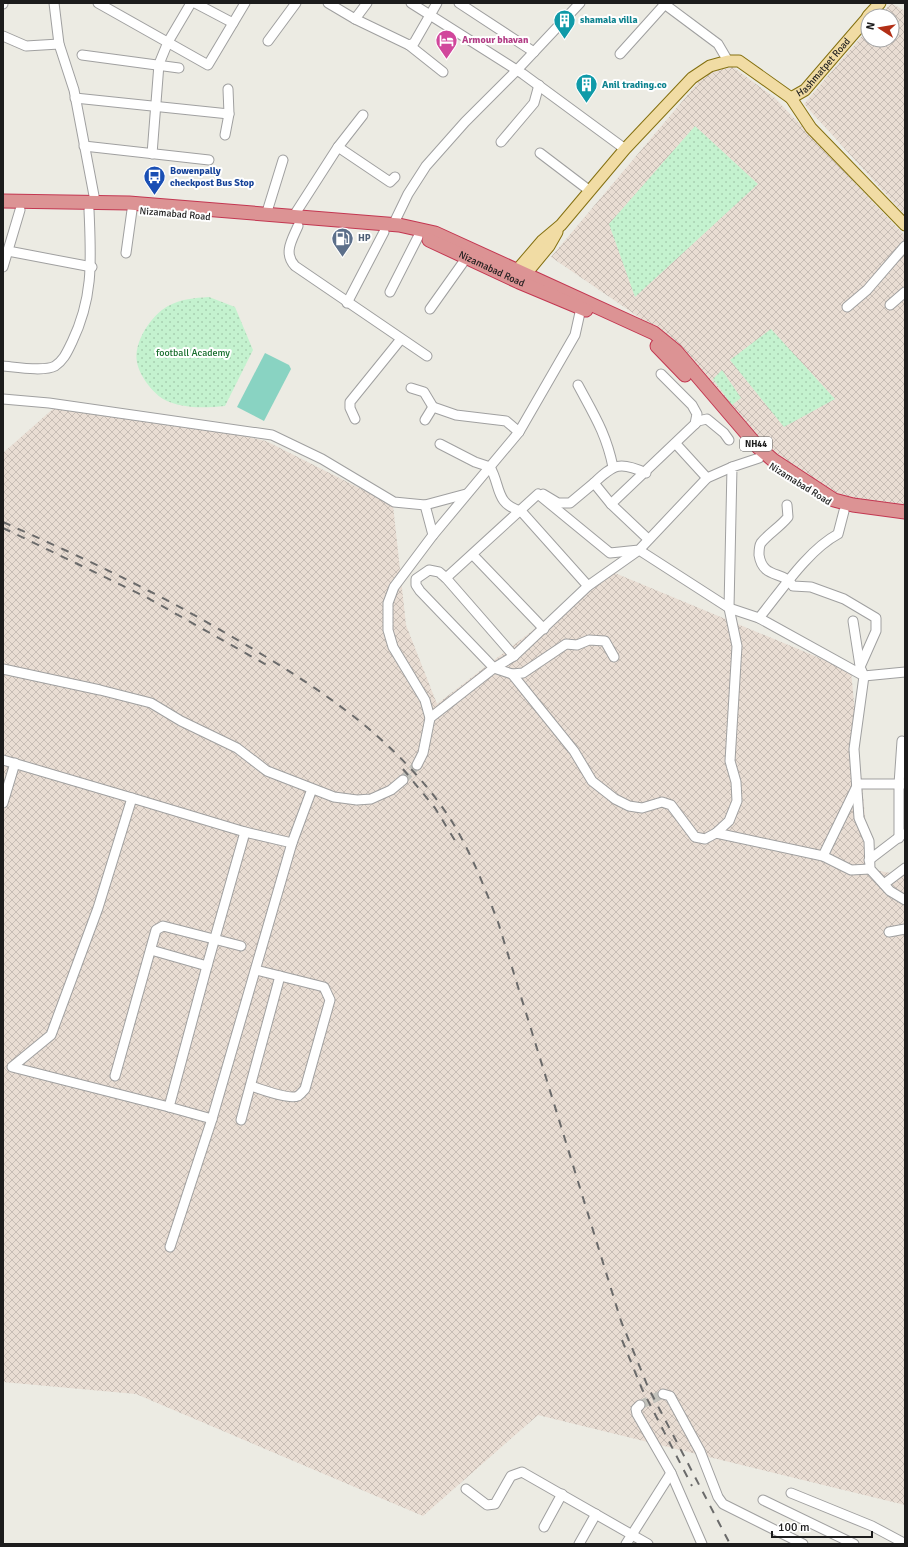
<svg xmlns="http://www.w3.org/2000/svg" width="908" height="1547" viewBox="0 0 908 1547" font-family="Signika,sans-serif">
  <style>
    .military { fill: url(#military-cross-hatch) }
    .park { fill: url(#park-dots) }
    .pitch { fill: #89d3c2 }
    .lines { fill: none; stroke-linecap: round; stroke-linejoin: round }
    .minor-tunnel { stroke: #c2c2bb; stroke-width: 9; stroke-dasharray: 9 4.5; stroke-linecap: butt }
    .minor-casing { stroke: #a0a0a0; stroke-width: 11 }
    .major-casing { stroke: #847010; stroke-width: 13 }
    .highway-casing { stroke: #c33751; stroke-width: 15 }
    .minor { stroke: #fff; stroke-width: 9 }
    .major { stroke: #f1dca4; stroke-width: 11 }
    .highway { stroke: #dc9394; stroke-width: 13 }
    .rail { stroke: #6a6a6a; stroke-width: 2; stroke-dasharray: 8 8; stroke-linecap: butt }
    .labels { text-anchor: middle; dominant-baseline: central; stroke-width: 4; stroke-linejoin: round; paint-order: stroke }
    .shield { fill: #fff; stroke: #606060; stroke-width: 1 }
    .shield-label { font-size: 9px; font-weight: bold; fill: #1c1c1c }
    .culture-label { font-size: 10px; font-weight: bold; fill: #0d838f; stroke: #fff; text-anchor: start }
    .hotel-label { font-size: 10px; font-weight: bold; fill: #b23c85; stroke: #fff; text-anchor: start }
    .street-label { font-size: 10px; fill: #1c1c1c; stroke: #fff }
    .transit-label { font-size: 10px; font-weight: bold; fill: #164399; stroke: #fff; text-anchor: start }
    .service-label { font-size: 10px; font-weight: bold; fill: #4e5e75; stroke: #fff; text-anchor: start }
    .park-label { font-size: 10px; fill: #176d2c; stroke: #fff }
  </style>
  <defs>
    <pattern id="military-cross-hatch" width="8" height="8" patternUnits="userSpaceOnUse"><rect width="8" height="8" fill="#e9ddd3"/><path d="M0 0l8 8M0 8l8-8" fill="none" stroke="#c7bdb5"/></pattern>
    <pattern id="park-dots" width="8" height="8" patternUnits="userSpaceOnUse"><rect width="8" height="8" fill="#c4f2cf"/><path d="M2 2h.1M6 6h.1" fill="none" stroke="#a8cfb1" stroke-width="1.8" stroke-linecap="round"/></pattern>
  </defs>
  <rect width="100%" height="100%" fill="#ecebe3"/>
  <g class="military">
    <path d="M891,3L905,11V215L804,104L868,29V40H892V16H880Z"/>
    <path d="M733,67L775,98L905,236V506L871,505L840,495L753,441L703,378L649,324L551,257L707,72Z"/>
    <path d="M54,408L222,431L266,441L393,505L406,625L437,704L610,571L851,671L870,869L905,876V1505L538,1415L423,1516L136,1394L3,1382V453Z"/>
  </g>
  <g class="park">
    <path d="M695,126L758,184L635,297L609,224Z"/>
    <path d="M209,297L235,307L253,350L225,406C204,408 182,409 163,399C152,392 139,375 137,362C133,343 151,315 168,306C181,299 194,298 209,297Z"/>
    <path d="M771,329L835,399L784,427L730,360Z"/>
    <path d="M722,370L741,398L732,405L713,379Z"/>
  </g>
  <path class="pitch" d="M265,353L289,365L291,369L264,421L237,407Z"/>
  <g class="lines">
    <g class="minor-tunnel">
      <path d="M403,780L417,765"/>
      <path d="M640,1405L663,1394"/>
    </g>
    <defs>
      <g id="minor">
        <path d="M54,3L59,44L74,90L95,201"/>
        <path d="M98,3L208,65L245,3"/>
        <path d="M195,3L233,23"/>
        <path d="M328,3L355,19L367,3"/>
        <path d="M411,3L523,74L625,149"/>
        <path d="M437,3L414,43L409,45L443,72"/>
        <path d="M459,3L534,52"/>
        <path d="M663,3L718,44L728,61"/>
        <path d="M3,4V3"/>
        <path d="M355,19L409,45"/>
        <path d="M3,36L26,46L59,44"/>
        <path d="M268,41L296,3"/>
        <path d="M620,54L665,4"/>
        <path d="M82,55L179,68"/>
        <path d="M75,98L229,114"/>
        <path d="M225,135L229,114L228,89"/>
        <path d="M501,142L534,103L539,85"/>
        <path d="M84,146L209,160"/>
        <path d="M338,147L390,182L395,177"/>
        <path d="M540,153L590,191"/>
        <path d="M152,154L159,64L168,42L191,3"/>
        <path d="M266,215L283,160"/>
        <path d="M293,217L338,147L363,115"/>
        <path d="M393,225L408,194L426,166L465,122L517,70L580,3"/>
        <path d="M298,226C292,240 283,253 295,266L427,356"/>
        <path d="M8,251L92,267"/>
        <path d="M126,253L132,210"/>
        <path d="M3,267L20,210"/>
        <path d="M390,292L418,237"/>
        <path d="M347,303L384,232"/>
        <path d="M890,305L905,292"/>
        <path d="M847,307L867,290L905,246"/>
        <path d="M430,309L467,257"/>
        <path d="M3,366C15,367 44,372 55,366C64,360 67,352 72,342C94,296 91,259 89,210"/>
        <path d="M578,385C594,415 606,433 613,467"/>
        <path d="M411,388L424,392L433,407"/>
        <path d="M3,399L49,403L272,435L322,459L394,502L425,505"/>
        <path d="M355,419L350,408V402L401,339"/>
        <path d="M425,420L433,407L456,415L506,421L519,432"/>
        <path d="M695,424L698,421L707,419L724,433L729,440"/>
        <path d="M440,444L475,462L490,467C501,486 495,504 521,511L588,586"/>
        <path d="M676,444L707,478"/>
        <path d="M594,483C614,464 620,461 646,473"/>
        <path d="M543,494L558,503H570L594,483L611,504"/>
        <path d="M787,505L788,517C780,527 768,534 761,543C759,546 759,551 759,555C763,580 784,570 793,586L811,587L844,599L876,618V631L860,667L864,676L905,672"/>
        <path d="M433,535L425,505L466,494"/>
        <path d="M648,539L611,504L695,424L697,414L692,405L661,374"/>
        <path d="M473,555L544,629"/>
        <path d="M446,578L538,494L610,553L639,550L707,478L732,467"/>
        <path d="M759,618C781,591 808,550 838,534L844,511"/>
        <path d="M853,621L860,666"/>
        <path d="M514,656L446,578L439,572L429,570L416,579V585L420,591L494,668L512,674L574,751L592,781L615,799L629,806L642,808L662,802L671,805L695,837L705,839L716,833L729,821L737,801L736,782L730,761L737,646L729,608L732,467L759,458"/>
        <path d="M3,669L100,690L151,703L181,721L237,748L267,771L334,797L357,800L371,799L391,790L403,780"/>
        <path d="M512,674L523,673L566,644L577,645L589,640L605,641L614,657"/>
        <path d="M430,718L494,668L514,656L588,586L639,550L729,608L759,618L864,676L854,749L859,818L869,841L870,869L890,891L905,900"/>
        <path d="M3,760L132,798"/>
        <path d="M417,765L423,753L430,718L425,700L393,647L388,630V603L394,587L433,535L519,432L575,335L581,308"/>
        <path d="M3,803L15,763"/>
        <path d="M716,833L823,856L851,870L870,869"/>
        <path d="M899,838V784H904"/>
        <path d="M823,856L858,784H899L902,741"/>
        <path d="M869,860L903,834"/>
        <path d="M884,884L905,868"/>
        <path d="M889,932L905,929"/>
        <path d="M151,950L207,966L245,832L292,843"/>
        <path d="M207,966L169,1107L212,1119"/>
        <path d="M115,1076L156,930L163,926L241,946"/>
        <path d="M251,1086C260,1089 289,1100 298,1096C301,1094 303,1091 305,1089L330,1000L324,987L256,970"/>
        <path d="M169,1107L12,1067L51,1035L98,908L132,798L245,832"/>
        <path d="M241,1120L280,976"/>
        <path d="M170,1247L212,1119L292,843L312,789"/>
        <path d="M663,1394L670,1396L700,1451L718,1497L723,1504L803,1544"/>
        <path d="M640,1405L636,1409L637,1414L671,1473L702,1544"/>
        <path d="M466,1489L487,1505L495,1504L511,1476L522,1472L648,1544"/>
        <path d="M791,1493L872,1526L902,1542L901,1544"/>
        <path d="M763,1500L854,1544"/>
        <path d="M544,1527L562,1494"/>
        <path d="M579,1544L596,1514"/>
        <path d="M626,1544L671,1473"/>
      </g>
      <g id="major">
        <path d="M868,16L880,3"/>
        <path id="s1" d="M791,98L805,90L868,17"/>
        <path d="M509,273L518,269L542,241L561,225L625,149L692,78L710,66L728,61H739L791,98L811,128L905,225"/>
        <path d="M520,281L549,246L557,232"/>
      </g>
      <g id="highway">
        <path d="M3,201L129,203L399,225L435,233L654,333L676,351L758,447L773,460L834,500L853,505L905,512"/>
        <path id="s2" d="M429,240L519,282L586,310"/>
        <path d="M657,346L685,375"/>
      </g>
    </defs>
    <use href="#minor" class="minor-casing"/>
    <use href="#major" class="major-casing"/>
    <use href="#highway" class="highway-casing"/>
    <use href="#minor" class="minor"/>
    <use href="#major" class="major"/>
    <use href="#highway" class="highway"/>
    <g class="rail">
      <path d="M3,522C52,544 101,566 149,591C185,609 219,629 253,649C323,691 390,736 440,804C466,839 482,881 498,922L621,1321L648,1387L730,1544"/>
      <path d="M3,528L146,597L272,668"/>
      <path d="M403,769L435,808L459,847"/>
      <path d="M622,1340L642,1389L692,1486"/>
    </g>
  </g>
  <defs>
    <symbol id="building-pin" viewBox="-11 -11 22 30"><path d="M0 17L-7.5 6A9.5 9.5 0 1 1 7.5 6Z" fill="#0f9aa8" stroke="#fff"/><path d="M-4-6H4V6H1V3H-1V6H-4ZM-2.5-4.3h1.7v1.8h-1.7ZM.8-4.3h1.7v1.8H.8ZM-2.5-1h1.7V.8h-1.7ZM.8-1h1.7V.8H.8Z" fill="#fff"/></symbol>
    <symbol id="hotel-pin" viewBox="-11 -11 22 30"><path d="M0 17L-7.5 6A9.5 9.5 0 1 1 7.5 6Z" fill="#d1479c" stroke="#fff"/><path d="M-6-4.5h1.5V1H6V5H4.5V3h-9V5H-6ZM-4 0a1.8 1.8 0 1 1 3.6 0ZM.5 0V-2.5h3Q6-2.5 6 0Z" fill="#fff"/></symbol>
    <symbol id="bus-pin" viewBox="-11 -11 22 30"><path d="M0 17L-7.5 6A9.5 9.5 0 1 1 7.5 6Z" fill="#1a4fb4" stroke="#fff"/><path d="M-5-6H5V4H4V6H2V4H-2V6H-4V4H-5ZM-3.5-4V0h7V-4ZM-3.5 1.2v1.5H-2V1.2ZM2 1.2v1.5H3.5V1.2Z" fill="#fff"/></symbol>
    <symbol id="fuel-pin" viewBox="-11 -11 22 30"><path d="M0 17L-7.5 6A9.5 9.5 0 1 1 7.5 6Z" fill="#5c6f8a" stroke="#fff"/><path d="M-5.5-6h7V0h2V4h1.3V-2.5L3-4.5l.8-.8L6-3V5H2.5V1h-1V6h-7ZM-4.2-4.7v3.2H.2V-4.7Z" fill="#fff"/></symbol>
  </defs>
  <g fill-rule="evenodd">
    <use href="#building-pin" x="552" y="8" width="25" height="34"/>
    <use href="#hotel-pin" x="434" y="28" width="25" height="34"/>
    <use href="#building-pin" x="574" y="72" width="25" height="34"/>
    <use href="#bus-pin" x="142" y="164" width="25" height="34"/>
    <use href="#fuel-pin" x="330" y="226" width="25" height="34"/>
  </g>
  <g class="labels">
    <rect class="shield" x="740" y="437" width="32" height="14" rx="3"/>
    <g class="shield-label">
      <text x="756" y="444">NH44</text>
    </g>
    <g class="culture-label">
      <text x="580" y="20">shamala villa</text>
      <text x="602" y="85">Anil trading.co</text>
    </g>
    <g class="hotel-label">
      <text x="462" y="40">Armour bhavan</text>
    </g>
    <g class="street-label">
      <text stroke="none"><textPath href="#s1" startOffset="45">Hashmatpet Road</textPath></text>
      <text transform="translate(175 214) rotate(5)">Nizamabad Road</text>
      <text stroke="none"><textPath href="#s2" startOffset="69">Nizamabad Road</textPath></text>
      <text transform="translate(800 484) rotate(32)">Nizamabad Road</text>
    </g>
    <g class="transit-label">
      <text x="170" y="171">Bowenpally<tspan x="170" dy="12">checkpost Bus Stop</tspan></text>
    </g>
    <g class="service-label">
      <text x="358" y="238">HP</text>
    </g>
    <g class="park-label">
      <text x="193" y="353">football Academy</text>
    </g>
  </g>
  <rect width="908" height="1547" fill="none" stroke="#1c1c1c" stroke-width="8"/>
  <g transform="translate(880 28) rotate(282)"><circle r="19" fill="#ffffff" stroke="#a4a4a4"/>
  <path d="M0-3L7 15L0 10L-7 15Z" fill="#b22f16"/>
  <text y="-6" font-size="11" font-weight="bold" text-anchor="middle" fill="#1c1c1c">N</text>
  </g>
  <path d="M772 1531v6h100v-6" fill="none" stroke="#1c1c1c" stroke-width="2"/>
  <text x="778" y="1531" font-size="12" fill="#1c1c1c" stroke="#ffffff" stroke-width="3" paint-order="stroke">100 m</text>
</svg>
